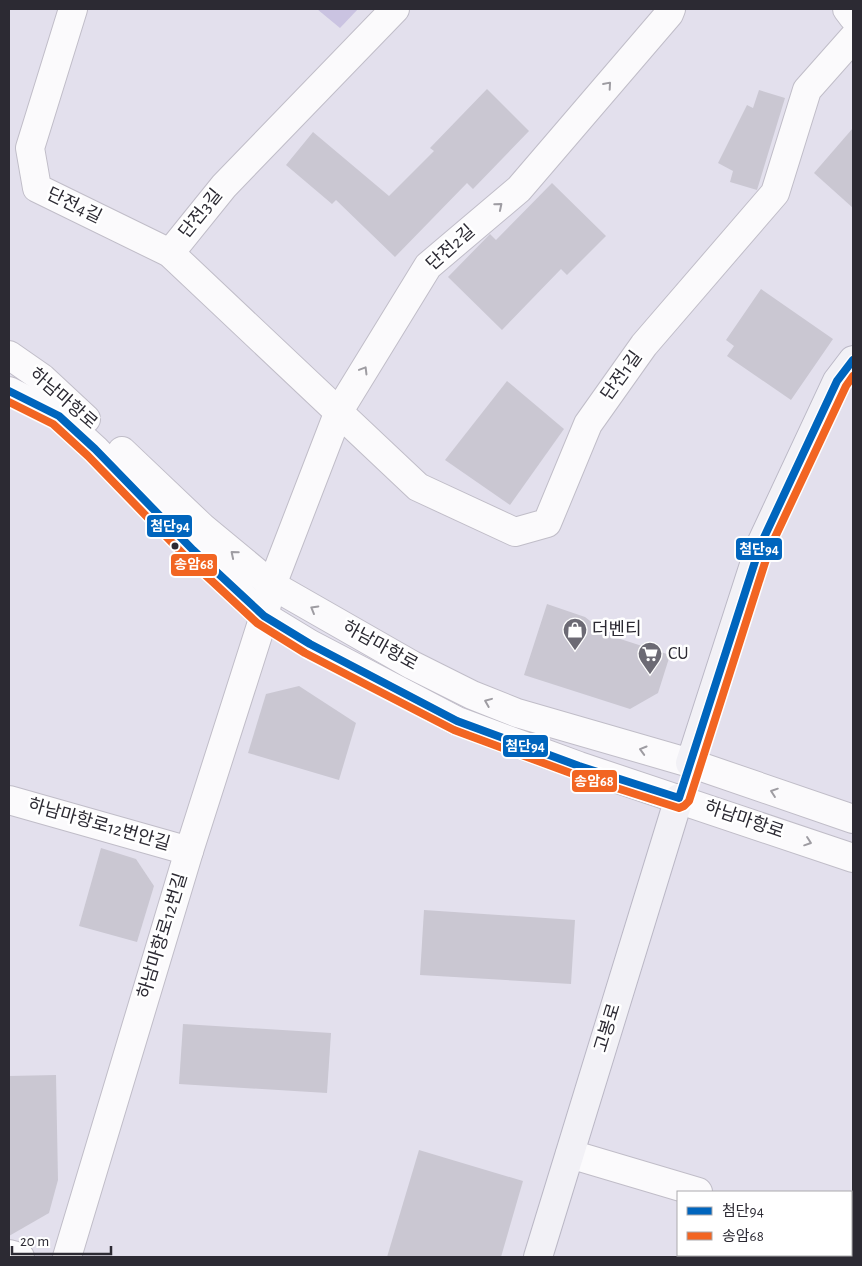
<svg xmlns="http://www.w3.org/2000/svg" width="862" height="1266" viewBox="0 0 862 1266" font-family="'Alegreya Sans','Noto Sans KR',sans-serif">
  <style>
    .green { fill: #cac3e1 }
    .building { fill: #cac7d2 }
    .lines { fill: none; stroke-linecap: round; stroke-linejoin: round }
    .minor-casing { stroke: #c0bdc8; stroke-width: 30 }
    .major-casing { stroke: #bbb8c6; stroke-width: 30 }
    .minor { stroke: #fbfafc; stroke-width: 28 }
    .major { stroke: #f2f1f6; stroke-width: 28 }
    .bus-1-casing { stroke: #fff; stroke-width: 11 }
    .bus-2-casing { stroke: #fff; stroke-width: 11 }
    .bus-1 { stroke: #0065bd; stroke-width: 8 }
    .bus-2 { stroke: #f26522; stroke-width: 8 }
    .oneway { stroke: #9e9ca2 }
    .bus-dot { fill: #2c2a33; stroke: #fff; stroke-width: 2 }
    .labels { text-anchor: middle; dominant-baseline: central; stroke-width: 5; stroke-linejoin: round; paint-order: stroke }
    .street-label { font-size: 18px; fill: #2c2a33; stroke: #fff }
    .poi-label { font-size: 18px; fill: #2c2a33; stroke: #fff; text-anchor: start }
    .line-badge { stroke: #fff; stroke-width: 2 }
    .badge-label { font-size: 14px; text-anchor: middle; font-weight: bold; fill: #fff }
  </style>
  <rect width="100%" height="100%" fill="#e3e0ed"/>
  <path class="green" d="M317,9H358L340,28Z"/>
  <g class="building">
    <path d="M487,89L529,131L473,189L467,183L395,257L336,200L332,204L286,165L313,132L389,196L434,151L430,148Z"/>
    <path d="M759,90L785,98L757,190L730,182L733,171L718,163L747,105L753,108Z"/>
    <path d="M853,128V208L814,173Z"/>
    <path d="M552,183L606,236L567,275L561,269L502,330L448,277L490,234L496,240Z"/>
    <path d="M761,289L833,339L791,400L727,356L734,346L726,340Z"/>
    <path d="M507,381L564,429L510,505L445,460Z"/>
    <path d="M547,604L585,617L608,635L670,655L658,693L630,709L524,675Z"/>
    <path d="M299,686L356,723L339,780L248,753L266,694Z"/>
    <path d="M101,848L136,859L154,886L137,942L79,926Z"/>
    <path d="M424,910L575,920L571,984L420,975Z"/>
    <path d="M183,1024L331,1033L327,1093L179,1084Z"/>
    <path d="M56,1075L58,1180L49,1213L9,1236V1076Z"/>
    <path d="M419,1150L523,1181L501,1257H387Z"/>
  </g>
  <g class="lines">
    <defs>
      <g id="minor">
        <path d="M73,9L30,148L37,188L170,253L418,487L515,532L547,523L588,424L644,345L775,193L807,90L853,38"/>
        <path d="M847,9L853,17"/>
        <path d="M170,253L224,186L395,9"/>
        <path d="M9,355L42,378L86,419"/>
        <path d="M9,391L59,416L95,449L193,550L264,616L310,644L457,721L579,766L853,858"/>
        <path d="M122,451L202,527L272,585L412,665L472,695L517,713L690,763L853,819"/>
        <path d="M9,800L189,851"/>
        <path d="M570,1154L698,1192"/>
        <path d="M851,1238L853,1239"/>
        <path d="M9,1254L20,1257"/>
        <path d="M67,1257L189,851L264,616L272,585L339,411L428,266L519,189L669,14L671,9"/>
      </g>
      <g id="major">
        <path d="M690,763L760,546L837,381L853,360"/>
        <path d="M538,1257L679,798"/>
      </g>
    </defs>
    <use href="#minor" class="minor-casing"/>
    <use href="#major" class="major-casing"/>
    <use href="#minor" class="minor"/>
    <use href="#major" class="major"/>
    <defs>
      <path id="bus-1" d="M9,391L59,416L95,449L193,550L264,616L310,644L457,721L579,766L679,798L760,546L837,381L853,360"/>
      <path id="bus-2" d="M9,402L53,424L88,456L186,557L257,623L305,653L454,730L576,775L679,808L684,806L689,801L769,550L846,386L853,376"/>
    </defs>
    <use href="#bus-1" class="bus-1-casing"/>
    <use href="#bus-2" class="bus-2-casing"/>
    <use href="#bus-1" class="bus-1"/>
    <use href="#bus-2" class="bus-2"/>
  </g>
  <defs><path id="oneway-chevron" d="M-2-3.5L2.5 0L-2 3.5" fill="none" stroke-width="1.6" stroke-linecap="round" stroke-linejoin="round" transform="scale(1.25)"/></defs>
  <g class="oneway">
    <use href="#oneway-chevron" transform="translate(608 85) rotate(-49)"/>
    <use href="#oneway-chevron" transform="translate(499 206) rotate(-40)"/>
    <use href="#oneway-chevron" transform="translate(364 370) rotate(-59)"/>
    <use href="#oneway-chevron" transform="translate(234 554) rotate(-140)"/>
    <use href="#oneway-chevron" transform="translate(314 609) rotate(-150)"/>
    <use href="#oneway-chevron" transform="translate(488 702) rotate(-158)"/>
    <use href="#oneway-chevron" transform="translate(643 750) rotate(-164)"/>
    <use href="#oneway-chevron" transform="translate(774 792) rotate(-161)"/>
    <use href="#oneway-chevron" transform="translate(808 842) rotate(19)"/>
  </g>
  <defs>
    <symbol id="shop-pin" viewBox="-11 -11 22 30"><path d="M0 17L-7.5 6A9.5 9.5 0 1 1 7.5 6Z" fill="#6c6a74" stroke="#fff"/><path d="M-5-2.5h2.3a2.7 3.5 0 0 1 5.4 0H5L5.5 6h-11ZM-1.5-2.5h3a1.5 2.3 0 0 0-3 0Z" fill="#fff"/></symbol>
    <symbol id="supermarket-pin" viewBox="-11 -11 22 30"><path d="M0 17L-7.5 6A9.5 9.5 0 1 1 7.5 6Z" fill="#6c6a74" stroke="#fff"/><path d="M-6-5.5h2.5l.6 2H6L4.5 2H-2.5L-4.4-4H-6ZM-1.5 3.2a1.3 1.3 0 1 0 .1 0ZM3 3.2a1.3 1.3 0 1 0 .1 0Z" fill="#fff"/></symbol>
  </defs>
  <g fill-rule="evenodd">
    <use href="#shop-pin" x="561" y="616" width="28" height="38"/>
    <use href="#supermarket-pin" x="636" y="640" width="28" height="38"/>
  </g>
  <circle class="bus-dot" cx="175" cy="546" r="4.5"/>
  <g class="labels">
    <g class="street-label">
      <text transform="translate(74 206) rotate(26)">단전4길</text>
      <text transform="translate(201 214) rotate(-51)">단전3길</text>
      <text transform="translate(451 248) rotate(-42)">단전2길</text>
      <text transform="translate(622 376) rotate(-54)">단전1길</text>
      <text transform="translate(63 399) rotate(41)">하남마항로</text>
      <text transform="translate(380 646) rotate(29)">하남마항로</text>
      <text transform="translate(744 820) rotate(19)">하남마항로</text>
      <text transform="translate(99 825) rotate(16)">하남마항로12번안길</text>
      <text transform="translate(163 936) rotate(-73)">하남마항로12번길</text>
      <text transform="translate(608 1028) rotate(-73)">고봉로</text>
    </g>
    <g class="poi-label">
      <text x="592" y="630">더벤티</text>
      <text x="668" y="654">CU</text>
    </g>
  </g>
  <g class="line-badge">
    <rect x="146" y="514" width="47" height="24" rx="5" fill="#0065bd"/>
    <rect x="735" y="537" width="48" height="24" rx="5" fill="#0065bd"/>
    <rect x="170" y="553" width="48" height="24" rx="5" fill="#f26522"/>
    <rect x="502" y="734" width="47" height="24" rx="5" fill="#0065bd"/>
    <rect x="571" y="769" width="47" height="24" rx="5" fill="#f26522"/>
  </g>
  <g class="badge-label">
    <text x="170" y="531">첨단94</text>
    <text x="759" y="554">첨단94</text>
    <text x="194" y="569">송암68</text>
    <text x="525" y="751">첨단94</text>
    <text x="594" y="786">송암68</text>
  </g>
  <rect width="862" height="1266" fill="none" stroke="#2c2a33" stroke-width="20"/>
  <rect x="677" y="1191" width="175" height="65" fill="#ffffff" stroke="#abaaad"/>
  <rect x="687" y="1207" width="25" height="8" fill="#0065bd" stroke="#abaaad"/>
  <text x="722" y="1216" font-size="15" fill="#2c2a33">첨단94</text>
  <rect x="687" y="1232" width="25" height="8" fill="#f26522" stroke="#abaaad"/>
  <text x="722" y="1241" font-size="15" fill="#2c2a33">송암68</text>
  <path d="M12 1246v8h99v-8" fill="none" stroke="#2c2a33" stroke-width="2.5"/>
  <text x="20" y="1246" font-size="15" fill="#2c2a33" stroke="#ffffff" stroke-width="4" paint-order="stroke">20 m</text>
</svg>
